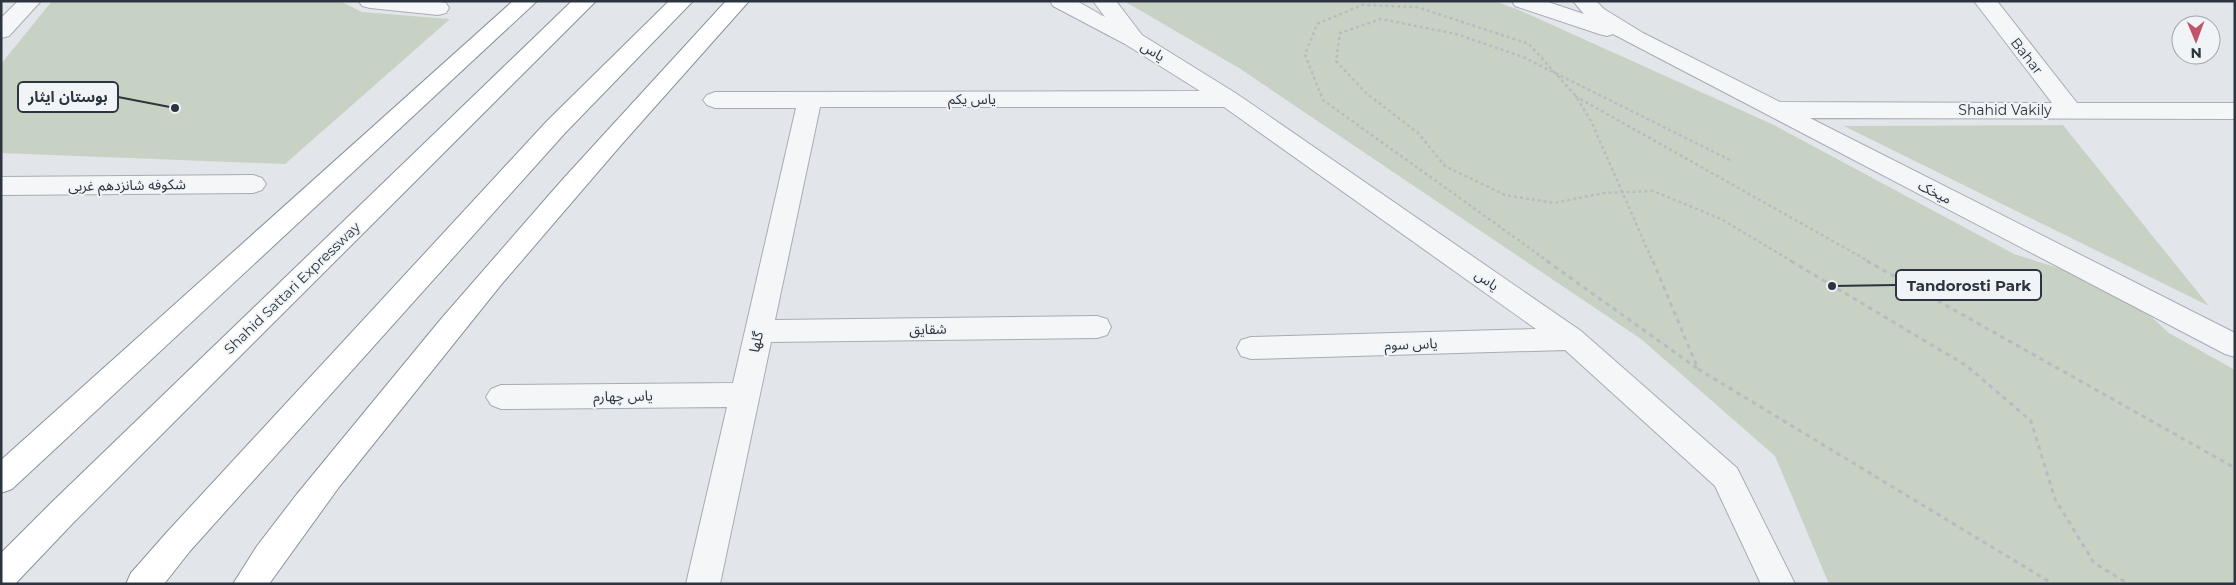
<svg xmlns="http://www.w3.org/2000/svg" width="2236" height="585" viewBox="0 0 2236 585" font-family="Montserrat,'Noto Sans Arabic',sans-serif">
  <style>
    .green { fill: #c8d2c4 }
    .lines { fill: none; stroke-linecap: round; stroke-linejoin: round }
    .minor-casing { stroke: #a8acb3; stroke-width: 2 }
    .tertiary-casing { stroke: #a8acb3; stroke-width: 2 }
    .trunk-casing { stroke: #8b939e; stroke-width: 2 }
    .path-far1 { stroke: #b8bcc0; stroke-width: 2.5; stroke-dasharray: 3 3; stroke-linecap: butt }
    .path { stroke: #b8bcc0; stroke-width: 3; stroke-dasharray: 4.5 4.5; stroke-linecap: butt }
    .minor { fill: #f4f6f8; fill-rule: evenodd }
    .tertiary { fill: #f4f6f8; fill-rule: evenodd }
    .trunk { fill: #fff; fill-rule: evenodd }
    .labels { text-anchor: middle; dominant-baseline: central; stroke-width: 4; stroke-linejoin: round; paint-order: stroke }
    .street-label { font-size: 14px; fill: #2c343f; stroke: #f1f4f7 }
    .leader { fill: none; stroke: #2c343f; stroke-width: 2 }
    .callout-dot { fill: #2c343f; stroke: #f1f4f7; stroke-width: 2 }
    .callout { fill: #f1f4f7; stroke: #2c343f; stroke-width: 2 }
    .callout-label { font-size: 15px; text-anchor: middle; font-weight: bold; fill: #2c343f }
  </style>
  <rect width="100%" height="100%" fill="#e2e5e9"/>
  <g class="green">
    <path d="M52,1H340L362,12L450,19L285,164L1,153V64Z"/>
    <path d="M1124,1H1494L1519,10L1774,125L2014,254L2081,275L2147,313L2169,333L2235,370V584H1829L1775,456L1641,339L1239,68Z"/>
    <path d="M2063,125L2209,306L1844,126Z"/>
  </g>
  <g class="lines">
    <defs>
      <g id="minor">
        <path d="M359,1H436L446,3L449,8L446,13L438,15L370,8L362,6Z"/>
        <path d="M1050,1H1077L1105,17L1093,1H1116L1142,35L1237,94L1581,331L1737,468L1795,584H1761L1715,486L1565,350L1251,359L1241,356L1237,348L1241,340L1251,337L1536,329L1224,107H820L775,320L1097,316L1107,319L1111,327L1107,335L1097,338L771,342L720,584H686L727,407L501,409L491,405L486,397L491,389L501,385L733,383L796,108H715L707,105L703,100L707,95L715,92L1200,91L1125,44L1053,6Z"/>
        <path d="M1512,1H1545L1584,14L1573,1H1596L1604,9L1643,33L1780,102L2052,103L1974,1H1997L2077,103H2235V119L1810,118L2235,333V357L2225,354L1613,34L1607,36L1599,34L1515,6Z"/>
        <path d="M253,175L262,178L266,184L262,190L253,193L1,195V177Z"/>
      </g>
      <path id="tertiary" d="M18,1H41L9,36L1,38V18Z"/>
      <g id="trunk">
        <path d="M513,1H537L12,489L1,493V460Z"/>
        <path d="M572,1H596L73,523L15,584H1V553L51,503Z"/>
        <path d="M669,1H693L565,133L190,551L164,584H126L131,573L168,531L547,121Z"/>
        <path d="M726,1H749L621,145L500,286L339,487L269,584H233L257,546L297,494L441,319L563,179Z"/>
      </g>
    </defs>
    <use href="#minor" class="minor-casing"/>
    <use href="#tertiary" class="tertiary-casing"/>
    <use href="#trunk" class="trunk-casing"/>
    <g class="path-far1">
      <path d="M1575,96L1870,262"/>
      <path d="M1730,160L1523,57L1456,34L1381,19L1340,33L1336,61L1366,93L1418,133L1445,166L1505,195L1554,203L1604,193L1653,191L1721,219L1793,262"/>
      <path d="M1549,262L1323,100L1305,55L1317,24L1362,5L1417,7L1529,44L1575,95L1591,121L1653,262"/>
    </g>
    <g class="path">
      <path d="M1547,261L1698,369"/>
      <path d="M1653,261L1698,369"/>
      <path d="M1791,261L1967,366L2031,421L2055,499L2094,563L2129,584"/>
      <path d="M1867,261L2235,468"/>
      <path d="M1698,369L2053,584"/>
    </g>
    <use href="#minor" class="minor"/>
    <use href="#tertiary" class="tertiary"/>
    <use href="#trunk" class="trunk"/>
  </g>
  <g class="labels">
    <g class="street-label">
      <text transform="translate(1153 51) rotate(32)">یاس</text>
      <text transform="translate(2027 56) rotate(52)">Bahar</text>
      <text x="972" y="99">یاس یکم</text>
      <text x="2005" y="110">Shahid Vakily</text>
      <text transform="translate(127 185) rotate(-1)">شکوفه شانزدهم غربی</text>
      <text transform="translate(1935 192) rotate(27)">میخک</text>
      <text transform="translate(1487 280) rotate(35)">یاس</text>
      <text transform="translate(292 288) rotate(-44)">Shahid Sattari Expressway</text>
      <text transform="translate(928 329) rotate(-1)">شقایق</text>
      <text transform="translate(756 342) rotate(-78)">گلها</text>
      <text transform="translate(1411 344) rotate(-2)">یاس سوم</text>
      <text transform="translate(623 396) rotate(-1)">یاس چهارم</text>
    </g>
  </g>
  <path class="leader" d="M175 108L118 97M1832 286L1896 285"/>
  <g class="callout-dot">
    <circle cx="175" cy="108" r="5"/>
    <circle cx="1832" cy="286" r="5"/>
  </g>
  <g class="callout">
    <rect x="18" y="82" width="100" height="30" rx="5"/>
    <rect x="1896" y="270" width="145" height="30" rx="5"/>
  </g>
  <g class="callout-label">
    <text x="68" y="102">بوستان ایثار</text>
    <text x="1969" y="291">Tandorosti Park</text>
  </g>
  <rect width="2236" height="585" fill="none" stroke="#2c343f" stroke-width="5"/>
  <g transform="translate(2196 40) rotate(179)"><circle r="24" fill="#f1f4f7" stroke="#a2a7ad"/>
  <path d="M0-4L9 19L0 12L-9 19Z" fill="#c1546a"/>
  <text y="-8" font-size="14" font-weight="bold" text-anchor="middle" fill="#2c343f">N</text>
  </g>
</svg>
